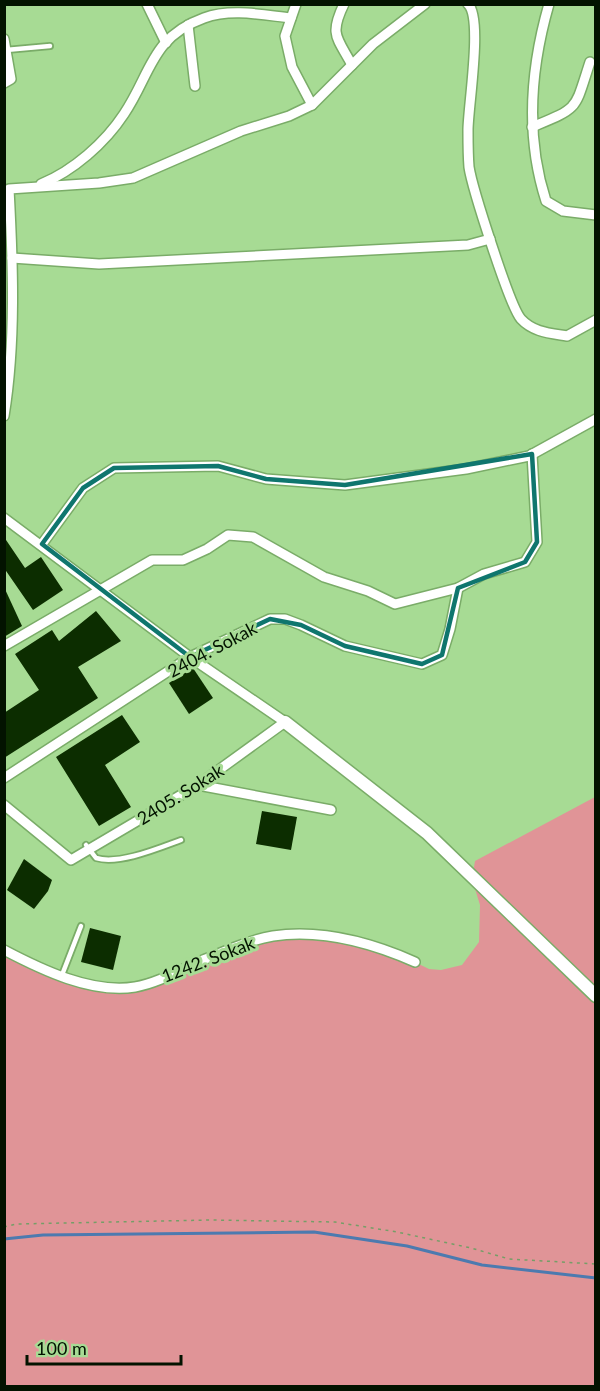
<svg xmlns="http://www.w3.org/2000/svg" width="600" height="1391" viewBox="0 0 600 1391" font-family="Lato,sans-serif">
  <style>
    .green { fill: #e09497 }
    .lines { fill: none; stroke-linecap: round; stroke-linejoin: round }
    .stream { stroke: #4c7aaf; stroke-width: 3 }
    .building { fill: #0c2d00 }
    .service-casing { stroke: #7aac68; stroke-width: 8 }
    .minor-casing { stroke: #7aac68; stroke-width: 12 }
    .tertiary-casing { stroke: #7aac68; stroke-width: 15 }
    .path { stroke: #759e67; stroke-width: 1.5; stroke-dasharray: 3 4.5; stroke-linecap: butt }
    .service { stroke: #fff; stroke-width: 4.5 }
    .minor { stroke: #fff; stroke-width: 9 }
    .tertiary { stroke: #fff; stroke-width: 12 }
    .marked { fill: none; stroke: #0f766e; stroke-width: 4.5; stroke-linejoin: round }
    .labels { text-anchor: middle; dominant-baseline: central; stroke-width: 6; stroke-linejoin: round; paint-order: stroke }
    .street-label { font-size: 18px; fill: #031300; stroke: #a7db94 }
  </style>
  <rect width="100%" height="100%" fill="#a7db94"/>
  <path class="green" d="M595,797V1386H5L4,950L88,984L136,986L252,941L311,935L396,953L429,969L441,970L462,965L479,942L480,905L472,879L475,861Z"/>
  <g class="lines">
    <path class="stream" d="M4,1239L43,1235L314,1232L407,1246L482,1265L596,1278"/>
  </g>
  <g class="building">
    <path d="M4,537L25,568L41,557L63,590L33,610L4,568Z"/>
    <path d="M4,587L22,626L4,637Z"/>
    <path d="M96,611L121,641L78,667L98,698L4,758V713L39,690L15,654L52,630L59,641Z"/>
    <path d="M193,668L213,698L189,714L169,683Z"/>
    <path d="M122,715L140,742L105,765L131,807L99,826L56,757Z"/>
    <path d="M262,811L297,817L291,850L256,844Z"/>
    <path d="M24,859L52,880L48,891L34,909L7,890Z"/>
    <path d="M90,928L121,936L113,970L81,962Z"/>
  </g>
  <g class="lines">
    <defs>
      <g id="service">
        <path d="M6,50L50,46"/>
        <path d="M86,845L96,858C119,865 159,848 181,840"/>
        <path d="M62,975L81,926"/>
      </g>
      <g id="minor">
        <path d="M147,4L166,43"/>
        <path d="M296,4L285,36L292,67L312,105"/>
        <path d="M344,4C329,35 337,37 352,65"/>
        <path d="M468,4C483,18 468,107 468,130C468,142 468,155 469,167C472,187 510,307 521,319C533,332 549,333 567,336L596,320"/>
        <path d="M549,4C530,70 525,136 546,201L563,211L596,215"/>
        <path d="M188,25L195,86"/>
        <path d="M4,39L11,79L4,83"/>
        <path d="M532,127C580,107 574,111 590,62"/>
        <path d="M41,184C73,171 105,143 124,114C151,74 151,37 204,18C231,8 263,15 291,18"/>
        <path d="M12,258L99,264L468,245L490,239"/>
        <path d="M4,416C16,342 13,264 9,189L99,183L133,178L241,131L289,116L312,105L373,44L425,4"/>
        <path d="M4,518L190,657L285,722L198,785L71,860L4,805"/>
        <path d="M42,544L83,488L114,468L218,466L266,479L345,485L466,469L529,456L596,419"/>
        <path d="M4,646L152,560H183L207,549L228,535L253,537L324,577L368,591L395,604L458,588L484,574L525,562L537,542L532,454"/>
        <path d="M4,778L190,657L270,619H285L301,625L345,646L422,664L442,655L450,629L458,588"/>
        <path d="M198,785L331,810"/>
        <path d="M4,950C42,970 92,994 135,987C158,983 182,969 203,960C226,951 249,940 273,936C320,929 372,943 415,962"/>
      </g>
      <path id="tertiary" d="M285,722L427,833L596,996"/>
    </defs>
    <use href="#service" class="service-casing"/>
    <use href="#minor" class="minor-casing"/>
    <use href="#tertiary" class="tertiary-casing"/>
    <path class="path" d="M4,1227L16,1224L210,1220L335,1222L397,1232L471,1248L509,1259L596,1264"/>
    <use href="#service" class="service"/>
    <use href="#minor" class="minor"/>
    <use href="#tertiary" class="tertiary"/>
  </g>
  <path class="marked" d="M532,454L537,542L525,562L458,588L442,655L422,664L345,646L301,625L270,619L190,657L42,544L83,488L114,468L218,466L266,479L345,485Z"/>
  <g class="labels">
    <g class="street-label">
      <text transform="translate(212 649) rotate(-28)">2404. Sokak</text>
      <text transform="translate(180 794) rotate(-32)">2405. Sokak</text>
      <text transform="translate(208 959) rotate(-21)">1242. Sokak</text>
    </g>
  </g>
  <rect width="600" height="1391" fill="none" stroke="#031300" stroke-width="12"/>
  <path d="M27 1355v9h154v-9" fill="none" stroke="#031300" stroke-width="3"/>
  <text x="36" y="1355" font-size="18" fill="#031300" stroke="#a7db94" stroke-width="4.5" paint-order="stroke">100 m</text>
</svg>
